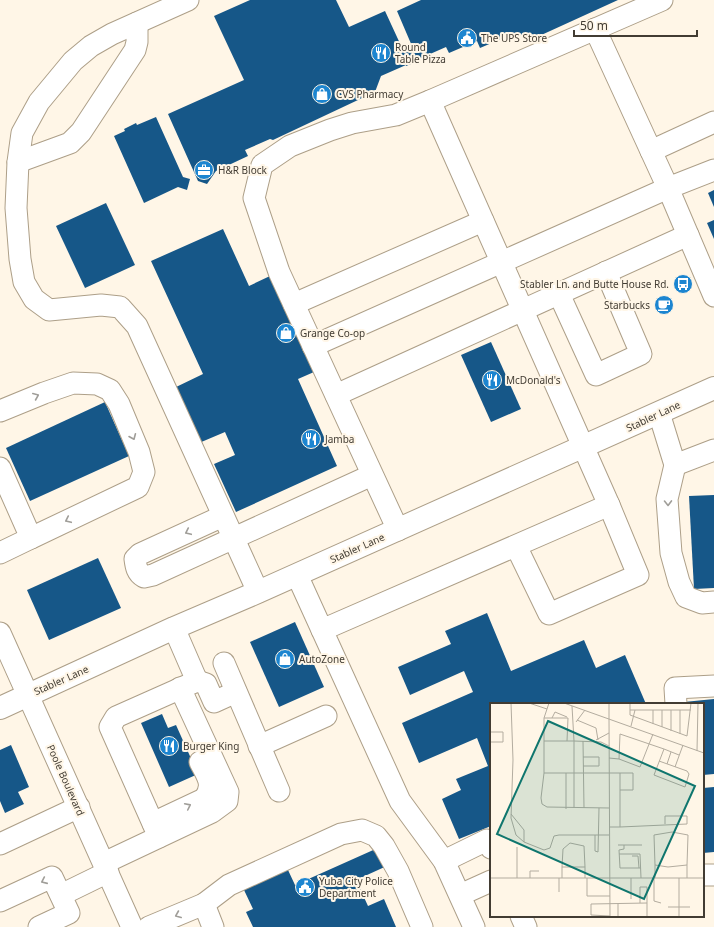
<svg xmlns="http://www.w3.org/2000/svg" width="714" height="927" viewBox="0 0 714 927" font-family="'Noto Sans',sans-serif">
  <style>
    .building { fill: #165788 }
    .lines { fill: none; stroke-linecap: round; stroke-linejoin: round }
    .minor-casing { stroke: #ad9f88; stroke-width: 23 }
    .major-casing { stroke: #ad9f88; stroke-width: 24 }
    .minor { stroke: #fff; stroke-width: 21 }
    .major { stroke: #fff; stroke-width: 22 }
    .oneway { stroke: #a09e99 }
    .labels { text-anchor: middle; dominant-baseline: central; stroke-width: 4; stroke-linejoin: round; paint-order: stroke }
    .poi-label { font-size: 10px; fill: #423c33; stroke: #fff6e7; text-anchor: start }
    .street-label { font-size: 10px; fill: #423c33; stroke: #fff6e7 }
    .inset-road { fill: none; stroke: #b3ac9f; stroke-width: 1 }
    .view { fill: #0f766e; fill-opacity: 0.15; stroke: #0f766e; stroke-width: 2 }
    .inset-edge { fill: none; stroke: #423c33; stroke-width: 2 }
  </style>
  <rect width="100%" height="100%" fill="#fff6e7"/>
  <g class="building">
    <path d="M250,0H336L349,27L385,11L403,50L412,46L397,11L421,0H618L526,42L523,34L510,41L508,36L480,48L477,41L449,53L446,47L421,58V60L406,66V65L381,76L375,92L273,140L270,139L245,150L248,156L216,171L207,184L198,181L168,114L244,80L214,16Z"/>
    <path d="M156,117L183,177L190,179L187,190L178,187L144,203L114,136L125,131L124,129L136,123L137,125Z"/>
    <path d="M714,190V207L708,193Z"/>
    <path d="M106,203L135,265L85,288L56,226Z"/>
    <path d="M714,220V239L707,223Z"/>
    <path d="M223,229L249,286L270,276L314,372L298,379L337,466L236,512L214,464L235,455L225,432L199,443L174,388L203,374L151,261Z"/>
    <path d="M491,342L521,409L491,422L461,355Z"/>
    <path d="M105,402L129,456L30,501L6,448Z"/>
    <path d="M714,495V588L694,589L689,496Z"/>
    <path d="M98,558L121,608L49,640L27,590Z"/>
    <path d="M487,613L511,671L584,640L596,668L625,655L646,704H491V826L459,839L442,799L461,790L456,779L488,766L477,738L419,763L402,723L473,692L464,671L410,695L398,667L451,644L445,631Z"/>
    <path d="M295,622L324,687L279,707L250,642Z"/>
    <path d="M714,699V774L703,775V704H685L684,702Z"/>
    <path d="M162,714L168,728L176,725L198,774L169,787L141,723Z"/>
    <path d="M11,745L29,787L18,792L24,804L5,813L0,801V750Z"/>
    <path d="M714,787V852L703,853V788Z"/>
    <path d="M380,847L389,865L356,880L368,906L384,899L396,927H253L246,912L253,909L244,890L288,870L295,885Z"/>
  </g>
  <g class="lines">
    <defs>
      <g id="minor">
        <path d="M188,0L112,34L91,46L73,61L39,102L22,133L18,162L16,208L20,259L24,282L34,299L49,310L101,305L120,307L137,326L258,592"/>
        <path d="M651,151L714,122"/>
        <path d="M18,162L70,143L81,132L135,50L137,42V23"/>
        <path d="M714,170L668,188L714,296"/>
        <path d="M559,294L596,375L641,354L606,272"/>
        <path d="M294,304L483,221"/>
        <path d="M313,346L668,188L595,29"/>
        <path d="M336,395L688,235"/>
        <path d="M0,411L44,393L73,383L97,384L110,390L119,404L139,452L144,472L138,487L31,538"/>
        <path d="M659,413L675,465L714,450"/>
        <path d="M675,465L667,499L671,553L679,582L686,597L702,603L714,602"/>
        <path d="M0,468L31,538L0,553"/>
        <path d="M223,516L140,554L135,559C136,567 137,573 144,577L153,575L372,475"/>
        <path d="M398,530L279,272L254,198L262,165L290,146L330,130L352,123L396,115L430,101"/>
        <path d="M516,546L549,614L638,575L609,505"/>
        <path d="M297,575L322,630L609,505L430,101L662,0"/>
        <path d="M174,628L197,681"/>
        <path d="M322,630L400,801L444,861L474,927"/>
        <path d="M0,633L132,927"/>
        <path d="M224,663L279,791"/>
        <path d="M676,704L675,688L714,686"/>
        <path d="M259,746L326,716"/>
        <path d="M153,823L204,799C215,785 207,776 200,762"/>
        <path d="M159,837L110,727L116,717L197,681L206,684L214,702L236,692"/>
        <path d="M0,844L79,807"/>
        <path d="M444,861L487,840L491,848"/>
        <path d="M104,863L212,812L227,801L228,792L180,688"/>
        <path d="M703,875H714"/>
        <path d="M61,895L108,872"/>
        <path d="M460,895L491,881"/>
        <path d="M0,901L52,877L69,913L39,927"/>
        <path d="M204,904L229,885L341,834L362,830L376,836L384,846L398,871L422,927"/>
        <path d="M521,916L526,927"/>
        <path d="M149,927L204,904L213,927"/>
      </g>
      <path id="major" d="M0,708L174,628L258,592L714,388"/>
    </defs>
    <use href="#minor" class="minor-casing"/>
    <use href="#major" class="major-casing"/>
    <use href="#minor" class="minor"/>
    <use href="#major" class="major"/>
  </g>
  <defs><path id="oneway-chevron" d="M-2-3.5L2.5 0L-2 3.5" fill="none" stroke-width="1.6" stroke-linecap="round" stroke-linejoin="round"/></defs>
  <g class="oneway">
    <use href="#oneway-chevron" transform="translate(36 396) rotate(-23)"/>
    <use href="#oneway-chevron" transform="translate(133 437) rotate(67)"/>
    <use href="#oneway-chevron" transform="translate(668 503) rotate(89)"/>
    <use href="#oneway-chevron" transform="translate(68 520) rotate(155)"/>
    <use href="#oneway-chevron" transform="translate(188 532) rotate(155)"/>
    <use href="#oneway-chevron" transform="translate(188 806) rotate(-26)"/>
    <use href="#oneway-chevron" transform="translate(44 881) rotate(156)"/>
    <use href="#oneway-chevron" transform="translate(178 915) rotate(157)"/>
  </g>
  <defs>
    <symbol id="civic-disc" viewBox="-11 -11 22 22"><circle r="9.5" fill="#1c85d0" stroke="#fff6e7"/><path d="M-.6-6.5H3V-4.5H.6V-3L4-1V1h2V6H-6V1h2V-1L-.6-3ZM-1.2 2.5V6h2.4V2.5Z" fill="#fff"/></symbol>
    <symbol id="restaurant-disc" viewBox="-11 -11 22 22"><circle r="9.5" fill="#1c85d0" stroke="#fff6e7"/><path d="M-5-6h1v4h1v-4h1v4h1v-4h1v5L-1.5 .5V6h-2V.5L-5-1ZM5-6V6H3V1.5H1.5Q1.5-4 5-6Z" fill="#fff"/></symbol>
    <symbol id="shop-disc" viewBox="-11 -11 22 22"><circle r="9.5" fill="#1c85d0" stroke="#fff6e7"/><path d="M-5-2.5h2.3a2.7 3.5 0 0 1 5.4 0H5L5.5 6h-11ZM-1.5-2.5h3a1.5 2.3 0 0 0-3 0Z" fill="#fff"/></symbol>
    <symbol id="office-disc" viewBox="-11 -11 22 22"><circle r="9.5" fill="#1c85d0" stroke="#fff6e7"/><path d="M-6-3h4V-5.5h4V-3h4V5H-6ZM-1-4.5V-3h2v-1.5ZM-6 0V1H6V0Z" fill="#fff"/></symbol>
    <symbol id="bus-disc" viewBox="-11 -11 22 22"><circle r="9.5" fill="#1c85d0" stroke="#fff6e7"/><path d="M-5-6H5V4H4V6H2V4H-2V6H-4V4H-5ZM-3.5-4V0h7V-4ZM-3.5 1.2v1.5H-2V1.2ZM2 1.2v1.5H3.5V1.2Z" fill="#fff"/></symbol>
    <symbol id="cafe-disc" viewBox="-11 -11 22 22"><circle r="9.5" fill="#1c85d0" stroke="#fff6e7"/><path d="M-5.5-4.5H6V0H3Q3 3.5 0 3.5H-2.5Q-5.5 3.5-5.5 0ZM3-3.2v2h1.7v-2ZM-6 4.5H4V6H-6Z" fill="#fff"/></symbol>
  </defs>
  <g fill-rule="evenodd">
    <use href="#civic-disc" x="456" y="27" width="22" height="22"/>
    <use href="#restaurant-disc" x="370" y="42" width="22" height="22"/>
    <use href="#shop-disc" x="311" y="83" width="22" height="22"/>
    <use href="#office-disc" x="193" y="159" width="22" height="22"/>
    <use href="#bus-disc" x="672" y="273" width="22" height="22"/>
    <use href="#cafe-disc" x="653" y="294" width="22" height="22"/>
    <use href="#shop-disc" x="275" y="322" width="22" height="22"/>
    <use href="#restaurant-disc" x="481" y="369" width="22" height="22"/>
    <use href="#restaurant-disc" x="300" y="428" width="22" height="22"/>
    <use href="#shop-disc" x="274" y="648" width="22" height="22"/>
    <use href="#restaurant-disc" x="158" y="735" width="22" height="22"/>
    <use href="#civic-disc" x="294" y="876" width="22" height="22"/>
  </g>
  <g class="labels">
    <g class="poi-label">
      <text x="481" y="38">The UPS Store</text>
      <text x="395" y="47">Round<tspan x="395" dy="12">Table Pizza</tspan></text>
      <text x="336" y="94">CVS Pharmacy</text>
      <text x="218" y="170">H&amp;R Block</text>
      <text x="669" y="284" text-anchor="end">Stabler Ln. and Butte House Rd.</text>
      <text x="650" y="305" text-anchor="end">Starbucks</text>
      <text x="300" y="333">Grange Co-op</text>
      <text x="506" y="380">McDonald's</text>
      <text x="325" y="439">Jamba</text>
      <text x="299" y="659">AutoZone</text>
      <text x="183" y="746">Burger King</text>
      <text x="319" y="881">Yuba City Police<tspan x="319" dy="12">Department</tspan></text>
    </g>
    <g class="street-label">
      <text transform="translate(653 416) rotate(-25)">Stabler Lane</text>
      <text transform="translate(357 548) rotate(-24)">Stabler Lane</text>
      <text transform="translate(61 680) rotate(-24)">Stabler Lane</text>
      <text transform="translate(66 780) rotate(66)">Poole Boulevard</text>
    </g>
  </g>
  <g transform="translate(490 703)">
    <rect width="214" height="214" fill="#fff6e7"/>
    <path class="inset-road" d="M21,0L23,57L21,115L26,132L34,139L54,147L60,145L64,133L69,132H119M39,0L57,6M59,0L54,15V70H130V124H119M74,0L214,50M140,0V12L197,33L201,0M82,3L84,38L111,39L119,43M140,7H201M163,7V21M172,7V24M181,7V28M190,7V31M54,15H78L77,38M62,15L65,9L77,14M119,15V0M119,15L120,214M87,17L106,25L108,37M86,19L95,7M141,23L145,7M0,29H13V39H0M106,37L119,30M54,38H84V105M93,38L94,105M207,48L208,0H210M93,54H109V63H93M119,55L129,56L130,31L174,46M129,56L150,64L163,31M169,58L197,68L199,71L195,84L164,72L174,46L189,52M177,61L181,49M185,64L193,42M54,70L51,95L52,101L57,104L119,105M130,87H143V70H130M76,106V70M21,111L34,127V139M130,124L197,121V113H175V121M105,132V148L108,149L109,105M128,142H152M134,142V146L129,147L130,165H151M129,151H150L151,175M142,153H148L149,165M165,162L164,132L182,129L198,132L197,162M72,164L73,146L80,140L94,143L95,164M0,175H214M27,175V144M40,175V168H49M72,175V164H95V175M97,175V193H120M141,175V196M164,175V198L171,200M165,175V162L178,164L197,162V175M189,175V214M69,189V175M150,200V184H157V214M128,201V214M178,204H200M120,213L101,212V201L157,200"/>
    <path class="view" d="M58,18L205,83L154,196L7,131Z"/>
    <rect width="214" height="214" class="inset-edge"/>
  </g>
  <path d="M574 30v6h123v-6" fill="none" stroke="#423c33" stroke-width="2"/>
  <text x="580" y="30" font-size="12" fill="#423c33" stroke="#fff6e7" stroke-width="3" paint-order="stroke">50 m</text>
</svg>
